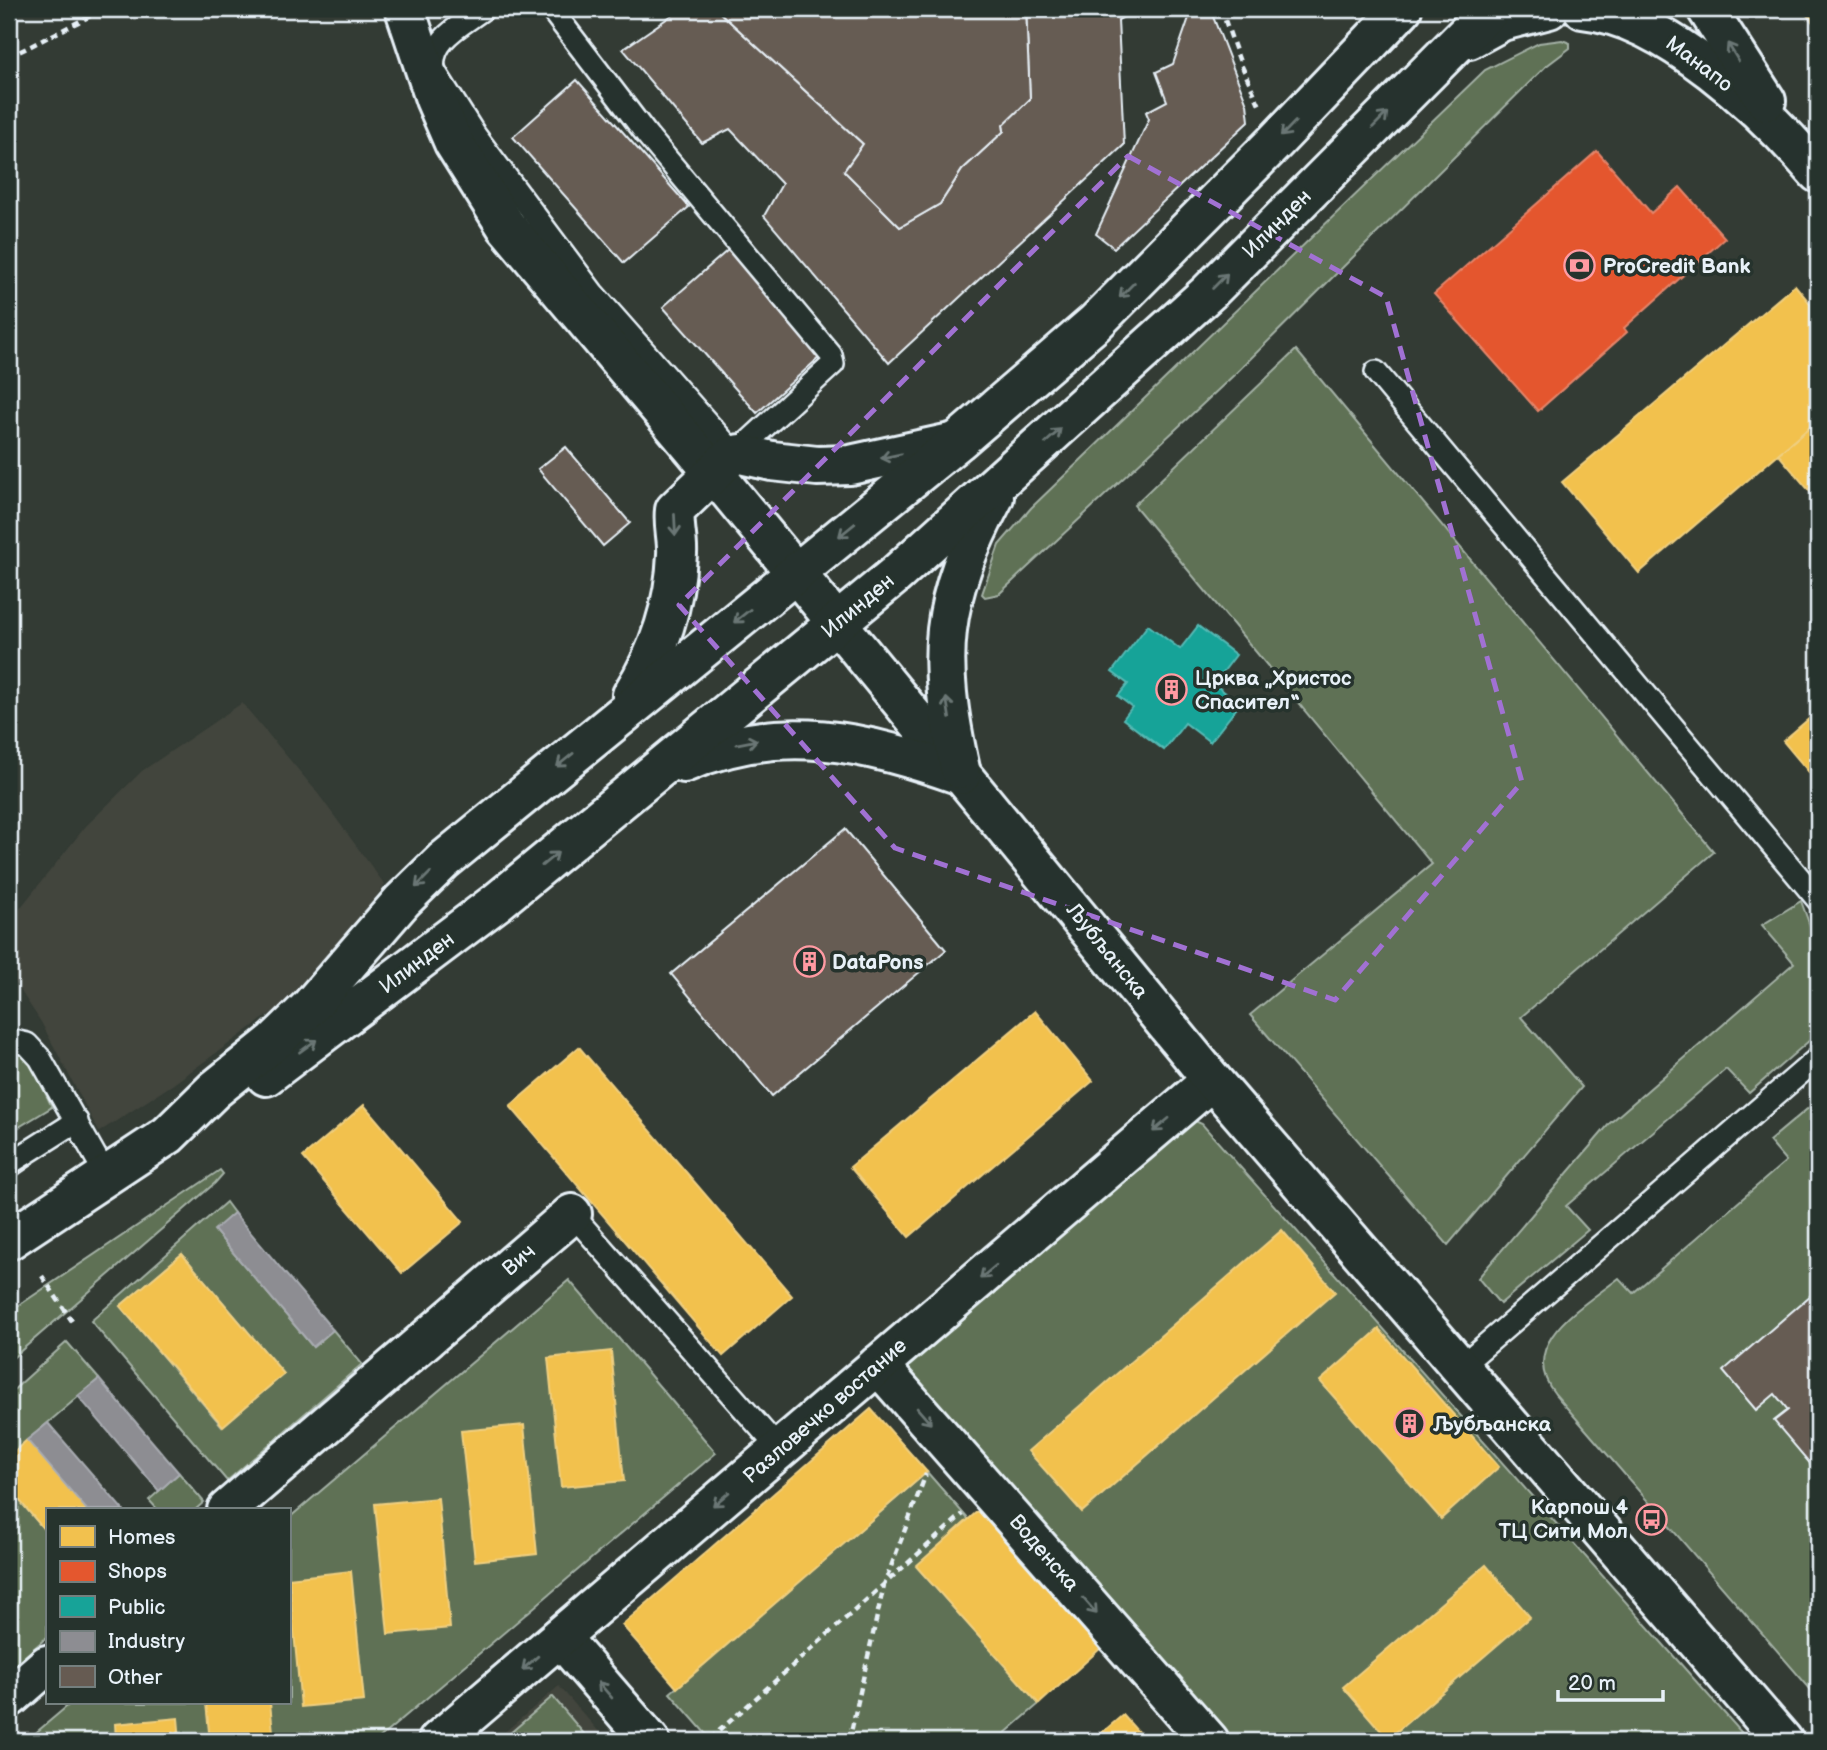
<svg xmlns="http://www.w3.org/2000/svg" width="1827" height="1750" viewBox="0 0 1827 1750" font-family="'Balsamiq Sans',sans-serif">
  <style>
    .built { fill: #42453d }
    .green { fill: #5f7154; stroke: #a4b1a6; stroke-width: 2; fill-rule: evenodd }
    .homes { fill: #f2c14e; stroke: #efcf81; stroke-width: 2 }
    .shops { fill: #e4572e; stroke: #e5856b; stroke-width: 2 }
    .public { fill: #17a398; stroke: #56bab5; stroke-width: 2 }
    .industry { fill: #8d8d92; stroke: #a8abb1; stroke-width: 2 }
    .building { fill: #665b52; stroke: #e8f1f8; stroke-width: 2 }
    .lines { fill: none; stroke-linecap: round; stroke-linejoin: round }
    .lane-casing { stroke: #e8f1f8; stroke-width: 26 }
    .street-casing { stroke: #e8f1f8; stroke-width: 44 }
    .secondary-casing { stroke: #e8f1f8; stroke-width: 44 }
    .path { stroke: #e8f1f8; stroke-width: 4.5; stroke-dasharray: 7 5; stroke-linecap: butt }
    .lane { stroke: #26332d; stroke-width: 21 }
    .street { stroke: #26332d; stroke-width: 38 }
    .secondary { stroke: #26332d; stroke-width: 38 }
    .oneway { stroke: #6a7674 }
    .marked { fill: none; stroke: #a171d3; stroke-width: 5; stroke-dasharray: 14 9; stroke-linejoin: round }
    .labels { text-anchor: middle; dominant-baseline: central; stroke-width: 7; stroke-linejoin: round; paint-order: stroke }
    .street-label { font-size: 21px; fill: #e8f1f8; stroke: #26332d }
    .poi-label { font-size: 21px; font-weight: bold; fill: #e8f1f8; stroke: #26332d; text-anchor: start }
  </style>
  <rect width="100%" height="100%" fill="#333b34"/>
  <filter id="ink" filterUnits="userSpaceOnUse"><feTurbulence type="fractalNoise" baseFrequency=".0143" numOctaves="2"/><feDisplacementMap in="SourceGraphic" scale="14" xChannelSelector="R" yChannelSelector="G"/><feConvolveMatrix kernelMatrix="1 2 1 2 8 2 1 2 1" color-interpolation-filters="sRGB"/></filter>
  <g filter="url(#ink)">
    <g class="built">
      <path d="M242,703L316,791L385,885L303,990L172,1085L99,1132L41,1022L9,973V922L86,826L142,771Z"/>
      <path d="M559,1686L607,1741H494Z"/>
    </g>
    <g class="green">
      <path d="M1562,40L1570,43V48L1545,67L1234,375L999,594L985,597L982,594L999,545L1031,508L1485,70L1539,43Z"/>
      <path d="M1296,350L1714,852L1521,1017L1582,1087L1448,1245L1250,1015L1432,864L1134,505Z"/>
      <path d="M1801,901L1818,948V1033L1749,1093L1726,1069L1566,1206L1588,1230L1500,1304L1478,1278L1610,1123L1794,963L1762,925Z"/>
      <path d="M9,1048L19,1049L32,1065L52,1107L9,1133Z"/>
      <path d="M1818,1100V1698L1555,1394C1515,1343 1584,1306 1619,1278L1633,1293L1786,1161L1769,1141Z"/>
      <path d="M1175,1112L1202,1124L1749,1741H1209L878,1365Z"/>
      <path d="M220,1170L223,1174L215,1183L9,1361V1312Z"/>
      <path d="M226,1202L234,1213L215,1231L313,1347L333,1330L362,1364L227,1481L91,1321ZM182,1254L284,1374L222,1426L120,1306Z"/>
      <path d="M569,1280L716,1453L376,1741H26L71,1703H289V1518Z"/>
      <path d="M67,1342L99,1379L9,1456V1394Z"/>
      <path d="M927,1472L969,1520L917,1567L1039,1704L996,1741H712L670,1693Z"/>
      <path d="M179,1473L204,1502L195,1510H158L149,1500Z"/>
      <path d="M9,1488L47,1533V1637L9,1670Z"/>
      <path d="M553,1697L590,1741H501L552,1697Z"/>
    </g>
    <g class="homes">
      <path d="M1802,9H1818V22L1815,25Z"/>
      <path d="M1795,285L1818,313V420L1639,573L1562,482Z"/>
      <path d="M1818,421V501L1778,454Z"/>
      <path d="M1818,711V783L1783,741Z"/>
      <path d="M1035,1011L1093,1081L909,1237L850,1167Z"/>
      <path d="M579,1047L792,1296L723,1356L510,1106Z"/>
      <path d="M364,1105L463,1222L402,1273L303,1157Z"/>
      <path d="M1282,1230L1335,1292L1082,1512L1028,1451Z"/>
      <path d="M182,1254L284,1374L223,1426L120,1306Z"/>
      <path d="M1379,1329L1499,1467L1441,1519L1320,1381Z"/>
      <path d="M611,1351L624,1481L561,1487L548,1358Z"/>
      <path d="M871,1409L927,1472L677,1688L622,1625Z"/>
      <path d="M524,1425L537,1554L475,1561L461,1431Z"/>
      <path d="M27,1440L87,1510H47V1533L9,1488V1456Z"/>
      <path d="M438,1498L450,1628L388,1634L375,1504Z"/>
      <path d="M979,1510L1102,1647L1039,1704L916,1566Z"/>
      <path d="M1486,1565L1530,1617L1388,1739L1343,1687Z"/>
      <path d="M351,1571L364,1701L301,1707L289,1578Z"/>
      <path d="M206,1703H270L274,1741H210Z"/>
      <path d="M1123,1715L1146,1741H1092Z"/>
      <path d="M178,1718L180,1741H116L115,1724Z"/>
    </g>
    <path class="shops" d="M1597,151L1651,213L1680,187L1725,238L1624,328L1627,332L1538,411L1434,294Z"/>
    <path class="public" d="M1148,625L1180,649L1198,626L1236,655L1214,684L1240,704L1210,742L1185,723L1164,750L1123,719L1132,707L1118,696L1128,684L1112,672Z"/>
    <g class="industry">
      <path d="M234,1213L333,1330L313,1347L214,1230Z"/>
      <path d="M99,1379L179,1473L159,1491L78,1396Z"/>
      <path d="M48,1423L123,1510H87L27,1440Z"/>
    </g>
    <g class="building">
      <path d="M681,9H716L863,144L844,171L900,227L940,204L962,170L1004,131L1003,125L1030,99L1026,9H1138L1118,20L1124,145L889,363L764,216L782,184L730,129L702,143L623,49Z"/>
      <path d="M716,9H1026L1030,99L1003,125L1004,131L962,170L940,204L900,227L844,171L863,144Z"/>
      <path d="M1192,9H1210L1247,104L1249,121L1114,248L1096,234L1149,119L1146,112L1167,101L1156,72L1173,64Z"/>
      <path d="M577,80L689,207L624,263L513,137Z"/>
      <path d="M728,250L821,356L757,413L663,307Z"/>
      <path d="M566,447L630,523L603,546L538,469Z"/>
      <path d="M845,829L946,950L772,1096L671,974Z"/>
      <path d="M13,1138L31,1166L9,1181V1141Z"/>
      <path d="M1818,1289V1473L1774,1421L1788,1410L1775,1394L1756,1410L1723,1371Z"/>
    </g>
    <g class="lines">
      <defs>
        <g id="lane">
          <path d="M483,9C462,25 429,40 434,70L475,135L593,293L735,454L833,364L831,355L647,135L551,9"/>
          <path d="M1376,372L1818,900"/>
          <path d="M9,1040L27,1044L40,1058L107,1177"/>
          <path d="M9,1164L77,1121"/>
          <path d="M572,1214L780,1450"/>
          <path d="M1460,1367L1818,1058"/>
        </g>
        <g id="street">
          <path d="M878,1365L1209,1741"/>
          <path d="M227,1510L572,1214"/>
          <path d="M560,1637L650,1741"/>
          <path d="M9,1698L47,1665"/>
          <path d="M438,1741L1212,1080"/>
        </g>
        <g id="secondary">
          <path d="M405,9L435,99L454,143L506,226L713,472L1212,1080L1783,1741"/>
          <path d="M1583,9C1666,17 1765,111 1818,173"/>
          <path d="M1707,9L1766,101"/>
          <path d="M1469,39L1502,21L1549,9"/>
          <path d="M632,695C659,652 675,605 677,554C678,540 673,525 675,510L731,456L740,454L772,461L817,466L850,465L951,443"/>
          <path d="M684,763C780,720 867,742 961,775"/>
          <path d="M960,769C935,656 939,601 994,497"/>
          <path d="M266,1076L497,902L894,576L1209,292L1491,9"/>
          <path d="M9,1240L168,1135L214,1090L275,1041L310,1007L402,901L443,861L958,441L1095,323L1276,141L1402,9"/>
        </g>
      </defs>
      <use href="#lane" class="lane-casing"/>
      <use href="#street" class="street-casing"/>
      <use href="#secondary" class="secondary-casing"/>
      <g class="path">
        <path d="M1221,9L1240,62L1260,106"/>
        <path d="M9,57L104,9"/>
        <path d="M42,1276L72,1321"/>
        <path d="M710,1739L963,1514"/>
        <path d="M849,1741L884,1585L926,1474"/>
      </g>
      <use href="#lane" class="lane"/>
      <use href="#street" class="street"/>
      <use href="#secondary" class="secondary"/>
    </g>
    <defs><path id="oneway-shaft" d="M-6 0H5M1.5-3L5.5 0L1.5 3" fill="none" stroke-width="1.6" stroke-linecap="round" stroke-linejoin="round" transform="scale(1.75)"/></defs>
    <g class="oneway">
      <use href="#oneway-shaft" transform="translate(1733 52) rotate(-122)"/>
      <use href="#oneway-shaft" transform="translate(1380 120) rotate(-45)"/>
      <use href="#oneway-shaft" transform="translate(1288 129) rotate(134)"/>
      <use href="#oneway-shaft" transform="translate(1220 281) rotate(-45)"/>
      <use href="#oneway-shaft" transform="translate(1127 290) rotate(135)"/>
      <use href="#oneway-shaft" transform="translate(1053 436) rotate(-42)"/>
      <use href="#oneway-shaft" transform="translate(891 456) rotate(168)"/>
      <use href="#oneway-shaft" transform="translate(675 525) rotate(87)"/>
      <use href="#oneway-shaft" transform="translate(847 530) rotate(141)"/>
      <use href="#oneway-shaft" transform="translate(742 616) rotate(141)"/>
      <use href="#oneway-shaft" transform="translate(948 708) rotate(-99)"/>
      <use href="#oneway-shaft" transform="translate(747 742) rotate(-11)"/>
      <use href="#oneway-shaft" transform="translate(565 760) rotate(141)"/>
      <use href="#oneway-shaft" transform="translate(550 859) rotate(-39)"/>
      <use href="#oneway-shaft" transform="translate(423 880) rotate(135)"/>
      <use href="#oneway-shaft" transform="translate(308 1046) rotate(-36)"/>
      <use href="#oneway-shaft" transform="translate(1161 1125) rotate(140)"/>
      <use href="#oneway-shaft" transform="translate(988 1272) rotate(140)"/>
      <use href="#oneway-shaft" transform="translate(924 1416) rotate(49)"/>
      <use href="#oneway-shaft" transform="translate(721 1499) rotate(140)"/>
      <use href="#oneway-shaft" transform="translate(1090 1606) rotate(49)"/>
      <use href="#oneway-shaft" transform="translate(530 1663) rotate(139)"/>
      <use href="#oneway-shaft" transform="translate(605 1690) rotate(-131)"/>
    </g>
  </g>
  <path class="marked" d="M1128,156L1386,297L1522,782L1335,1000L895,848L679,605Z"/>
  <defs>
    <symbol id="bank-ring" viewBox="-11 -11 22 22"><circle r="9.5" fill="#26332d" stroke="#ff9aa2" stroke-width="1.5"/><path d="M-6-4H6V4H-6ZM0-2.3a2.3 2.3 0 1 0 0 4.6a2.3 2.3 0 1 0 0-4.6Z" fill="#ff9aa2"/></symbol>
    <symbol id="building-ring" viewBox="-11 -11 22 22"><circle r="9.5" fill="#26332d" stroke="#ff9aa2" stroke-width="1.5"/><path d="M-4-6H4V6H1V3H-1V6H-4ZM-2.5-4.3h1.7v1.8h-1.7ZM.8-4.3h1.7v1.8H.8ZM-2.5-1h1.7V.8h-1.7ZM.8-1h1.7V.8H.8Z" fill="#ff9aa2"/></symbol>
    <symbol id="bus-ring" viewBox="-11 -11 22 22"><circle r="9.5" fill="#26332d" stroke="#ff9aa2" stroke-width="1.5"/><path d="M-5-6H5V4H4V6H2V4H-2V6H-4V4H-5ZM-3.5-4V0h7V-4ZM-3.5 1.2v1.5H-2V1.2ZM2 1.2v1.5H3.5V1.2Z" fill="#ff9aa2"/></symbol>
  </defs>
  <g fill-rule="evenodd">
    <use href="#bank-ring" x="1562" y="248" width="35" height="35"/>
    <use href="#building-ring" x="1154" y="672" width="35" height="35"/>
    <use href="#building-ring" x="792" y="944" width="35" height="35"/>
    <use href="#building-ring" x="1392" y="1406" width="35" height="35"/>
    <use href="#bus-ring" x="1634" y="1502" width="35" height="35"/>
  </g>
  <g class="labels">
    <g class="street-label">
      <text transform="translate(1699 64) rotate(37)">Манапо</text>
      <text transform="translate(1277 224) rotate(-45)">Илинден</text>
      <text transform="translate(858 606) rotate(-40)">Илинден</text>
      <text transform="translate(1107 951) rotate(51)">Љубљанска</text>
      <text transform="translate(417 963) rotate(-37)">Илинден</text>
      <text transform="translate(519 1260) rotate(-41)">Вич</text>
      <text transform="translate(825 1411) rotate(-41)">Разловечко востание</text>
      <text transform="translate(1044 1553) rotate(49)">Воденска</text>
    </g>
    <g class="poi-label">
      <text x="1603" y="266">ProCredit Bank</text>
      <text x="1195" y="678">Црква „Христос<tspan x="1195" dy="24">Спасител“</tspan></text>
      <text x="832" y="962">DataPons</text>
      <text x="1433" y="1424">Љубљанска</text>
      <text x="1628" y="1507" text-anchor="end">Карпош 4<tspan x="1628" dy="24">ТЦ Сити Мол</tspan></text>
    </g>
  </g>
  <rect width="1827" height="1750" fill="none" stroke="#26332d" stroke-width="35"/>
  <rect x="18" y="18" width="1792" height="1715" fill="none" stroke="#e8f1f8" stroke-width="2.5" filter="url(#ink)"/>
  <rect x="46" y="1508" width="245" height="196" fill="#26332d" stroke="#747f7e" stroke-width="2"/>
  <rect x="60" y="1526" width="35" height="21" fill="#f2c14e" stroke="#747f7e" stroke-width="2"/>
  <text x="108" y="1544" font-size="21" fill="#e8f1f8">Homes</text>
  <rect x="60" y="1561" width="35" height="21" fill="#e4572e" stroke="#747f7e" stroke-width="2"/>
  <text x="108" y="1578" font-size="21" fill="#e8f1f8">Shops</text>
  <rect x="60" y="1596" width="35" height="21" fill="#17a398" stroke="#747f7e" stroke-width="2"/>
  <text x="108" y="1614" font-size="21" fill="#e8f1f8">Public</text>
  <rect x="60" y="1631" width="35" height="21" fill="#8d8d92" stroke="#747f7e" stroke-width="2"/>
  <text x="108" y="1648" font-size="21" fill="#e8f1f8">Industry</text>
  <rect x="60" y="1666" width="35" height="21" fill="#665b52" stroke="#747f7e" stroke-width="2"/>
  <text x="108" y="1684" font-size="21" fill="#e8f1f8">Other</text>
  <path d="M1558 1690v10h105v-10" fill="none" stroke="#e8f1f8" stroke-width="3.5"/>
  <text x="1568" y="1690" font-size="21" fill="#e8f1f8" stroke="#26332d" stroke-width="5" paint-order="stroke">20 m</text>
</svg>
